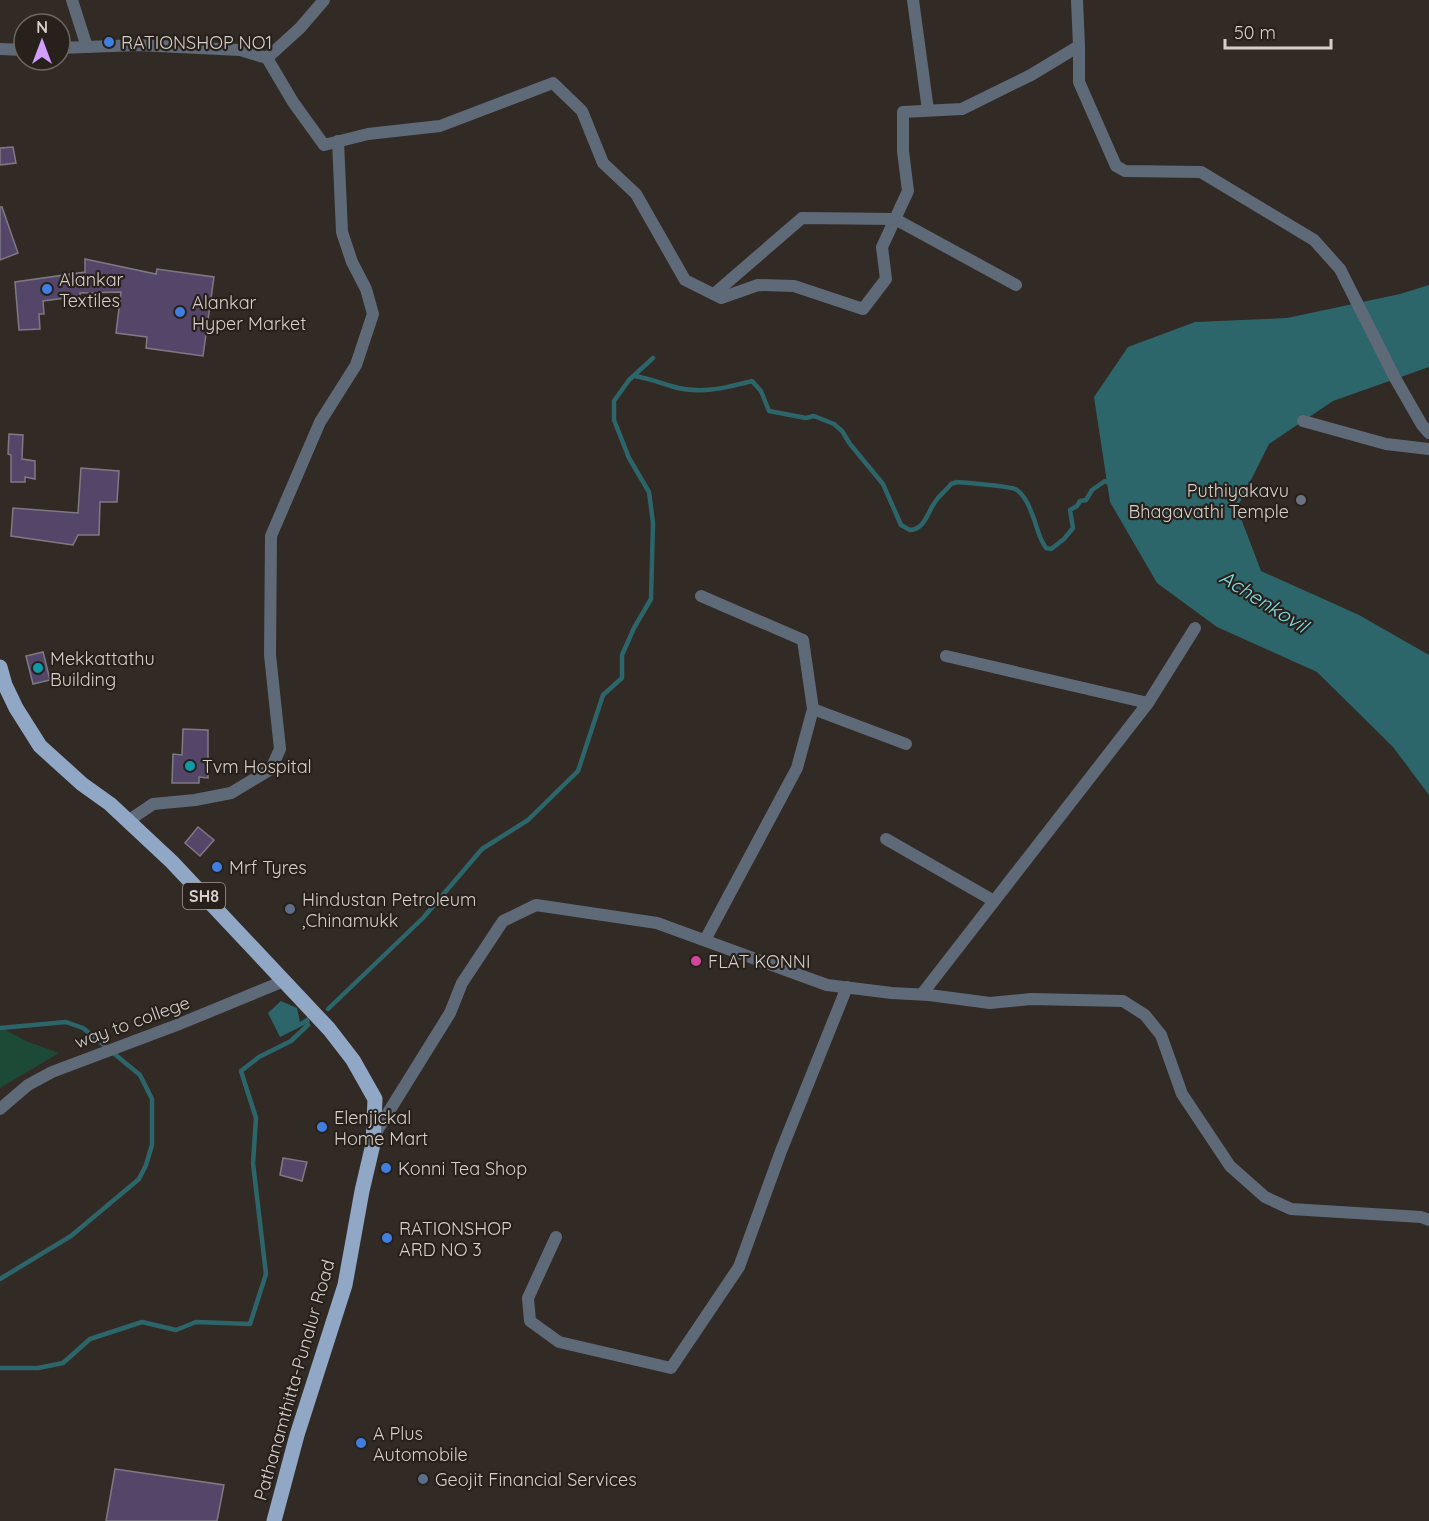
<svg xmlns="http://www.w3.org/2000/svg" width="1429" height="1521" viewBox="0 0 1429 1521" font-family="Quicksand,sans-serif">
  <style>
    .green { fill: #1d4a37 }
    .water { fill: #2c666b }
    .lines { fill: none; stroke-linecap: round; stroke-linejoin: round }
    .stream { stroke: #2c666b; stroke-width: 4.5 }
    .building { fill: #544669; stroke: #7e7a84; stroke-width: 1.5 }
    .minor { stroke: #5f6a79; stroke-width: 12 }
    .primary { stroke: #91a7c6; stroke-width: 15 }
    .shop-dot { fill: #3f7fe0; stroke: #28211b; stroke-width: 2 }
    .worship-dot { fill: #6b7280; stroke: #28211b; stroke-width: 2 }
    .culture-dot { fill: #0f9aa8; stroke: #28211b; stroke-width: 2 }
    .service-dot { fill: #5c6f8a; stroke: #28211b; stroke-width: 2 }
    .hotel-dot { fill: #d1479c; stroke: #28211b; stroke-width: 2 }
    .labels { text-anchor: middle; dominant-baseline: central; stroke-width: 4.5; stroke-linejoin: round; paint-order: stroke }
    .shield { fill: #28211b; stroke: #a19c97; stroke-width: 1.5 }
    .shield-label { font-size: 16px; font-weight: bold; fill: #d5d0cc }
    .poi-label { font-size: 18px; fill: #d5d0cc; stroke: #28211b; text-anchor: start }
    .street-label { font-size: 18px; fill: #d5d0cc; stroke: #28211b }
    .water-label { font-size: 20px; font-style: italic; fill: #80dee6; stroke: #28211b }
  </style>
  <rect width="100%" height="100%" fill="#322a25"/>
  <path class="green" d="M0,1027L26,1041L59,1053L0,1088Z"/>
  <g class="water">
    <path d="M1429,285V367L1333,401L1269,444L1237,508L1261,571L1359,615L1429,655V795L1393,747L1317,672L1217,627L1157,583L1110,502L1094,397L1128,347L1195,322L1287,318L1400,294Z"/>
    <path d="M281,1001L297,1008L300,1022L308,1017L310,1022L280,1037L268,1013Z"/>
  </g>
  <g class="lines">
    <g class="stream">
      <path d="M634,376C648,378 658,382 671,386C699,395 725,388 752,381L761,391L769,411L806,418L814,416L834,424L842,431L850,444L883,484L901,525L910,530C925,529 927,513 935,502C939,495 946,491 951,484L957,482C966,483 1012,486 1017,490C1025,496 1029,505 1032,514C1037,525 1038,537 1046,548L1051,549L1064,539L1073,528L1070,510L1077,506L1080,501L1086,500L1092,490L1105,481L1111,484"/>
      <path d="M328,1009L423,918L482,849L528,820L578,771L603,695L622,678V655L634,628L651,599L653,523L649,492L629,458L614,420V401L629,380L653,358"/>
      <path d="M0,1028L66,1022L83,1028L140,1075L152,1099V1145L146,1165L139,1179L71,1236L0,1279"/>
      <path d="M0,1368H38L63,1363L90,1339L142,1322L176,1330L196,1322L250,1324L266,1274L253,1163L256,1118L241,1071L259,1057L291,1041L308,1025"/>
    </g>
  </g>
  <g class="building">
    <path d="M13,147L16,163L0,165V148Z"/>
    <path d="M0,207H2L18,253L0,260Z"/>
    <path d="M85,259L156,274L157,269L214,277L203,356L146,348L147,337L116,333L121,292L80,293V296L43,301L44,314H39L40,329L19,330L15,282L85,272Z"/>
    <path d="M9,434L23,435L22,459L35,461V479L25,477V482H11V455L8,454Z"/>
    <path d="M81,468L119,471L117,502H100L99,535H78L73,545L11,536L13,508L78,513Z"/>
    <path d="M43,652L50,680L33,684L26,656Z"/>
    <path d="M183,729L208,730V778L199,777V783H172L173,754L182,755Z"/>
    <path d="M198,827L214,840L200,856L185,843Z"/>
    <path d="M283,1158L307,1162L302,1181L280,1175Z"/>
    <path d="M115,1469L224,1485L217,1521H106Z"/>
  </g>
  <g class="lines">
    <g class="minor">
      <path d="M72,0L87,47"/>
      <path d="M913,0L928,110"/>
      <path d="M1077,0L1079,46"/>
      <path d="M60,48L138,45L240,50L267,58L293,102L324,145L368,134L440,126L553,83L582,111L603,163L636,194L685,280L721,298L758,285L794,286L863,309L886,279L882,247L908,191L903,151V112L962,109L1031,75L1079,46V82L1116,166L1125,171L1201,172L1314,240L1340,269L1395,378L1422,425L1429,433"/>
      <path d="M0,49L24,50"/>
      <path d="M267,58L300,28L324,0"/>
      <path d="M714,294L802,218L895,219L1016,285"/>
      <path d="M1303,421L1386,444L1429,449"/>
      <path d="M701,596L803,640L813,709L797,768L705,940"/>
      <path d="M1148,703L1195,628"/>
      <path d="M813,709L906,744"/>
      <path d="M128,821L153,804L195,800L231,793L271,769L280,749L270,655L271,536L320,422L356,365L373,314L366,289L352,262L342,232L338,141"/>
      <path d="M886,839L994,901"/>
      <path d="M922,994L1148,703L946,656"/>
      <path d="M0,1109L28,1085L52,1072L177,1025L284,981"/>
      <path d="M375,1137L378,1129L450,1013L462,983L503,921L536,905L657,923L827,985L892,993L929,995L990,1003L1031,999L1123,1001L1145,1015L1161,1035L1182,1094L1230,1166L1265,1197L1291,1209L1421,1217L1429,1220"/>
      <path d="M556,1237L528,1298L530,1321L559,1342L671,1368L739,1267L781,1151L847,987"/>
    </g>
    <path class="primary" d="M0,667L5,685L16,708L40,746L82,784L110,804L172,862L329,1029L353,1060L375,1099L373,1144L362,1191L345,1285L297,1435L274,1521"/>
  </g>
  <g class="shop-dot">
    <circle cx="109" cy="42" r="6"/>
    <circle cx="47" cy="289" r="6"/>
    <circle cx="180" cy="312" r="6"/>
    <circle cx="217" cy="867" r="6"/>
    <circle cx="322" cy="1127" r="6"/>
    <circle cx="386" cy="1168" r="6"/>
    <circle cx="387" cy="1238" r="6"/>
    <circle cx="361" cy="1443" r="6"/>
  </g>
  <circle class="worship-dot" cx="1301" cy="500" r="6"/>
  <g class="culture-dot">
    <circle cx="38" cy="668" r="6"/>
    <circle cx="190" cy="766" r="6"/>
  </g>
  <g class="service-dot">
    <circle cx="290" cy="909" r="6"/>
    <circle cx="423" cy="1479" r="6"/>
  </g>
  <circle class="hotel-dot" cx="696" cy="961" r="6"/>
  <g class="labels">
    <rect class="shield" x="183" y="883" width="42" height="26" rx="4.5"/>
    <g class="shield-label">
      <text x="204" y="896">SH8</text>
    </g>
    <g class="poi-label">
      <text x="121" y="42">RATIONSHOP NO1</text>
      <text x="59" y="279">Alankar<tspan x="59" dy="21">Textiles</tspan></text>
      <text x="192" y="302">Alankar<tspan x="192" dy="21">Hyper Market</tspan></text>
      <text x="1289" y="490" text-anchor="end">Puthiyakavu<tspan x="1289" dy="21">Bhagavathi Temple</tspan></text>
      <text x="50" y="658">Mekkattathu<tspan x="50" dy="21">Building</tspan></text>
      <text x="202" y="766">Tvm Hospital</text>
      <text x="229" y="867">Mrf Tyres</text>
      <text x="302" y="899">Hindustan Petroleum<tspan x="302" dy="21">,Chinamukk</tspan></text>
      <text x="708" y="961">FLAT KONNI</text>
      <text x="334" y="1117">Elenjickal<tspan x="334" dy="21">Home Mart</tspan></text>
      <text x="398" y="1168">Konni Tea Shop</text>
      <text x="399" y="1228">RATIONSHOP<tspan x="399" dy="21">ARD NO 3</tspan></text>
      <text x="373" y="1433">A Plus<tspan x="373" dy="21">Automobile</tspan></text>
      <text x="435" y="1479">Geojit Financial Services</text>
    </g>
    <g class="street-label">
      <text transform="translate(132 1022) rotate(-20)">way to college</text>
      <text transform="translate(294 1380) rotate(-74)">Pathanamthitta-Punalur Road</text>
    </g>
    <g class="water-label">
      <text transform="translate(1264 601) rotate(32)">Achenkovil</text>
    </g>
  </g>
  <g transform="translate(42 42)"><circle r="28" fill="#28211b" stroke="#6d6762" stroke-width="1.5"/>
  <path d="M0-4.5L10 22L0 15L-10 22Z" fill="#d19dfe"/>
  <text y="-9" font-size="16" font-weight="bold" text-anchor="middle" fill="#d5d0cc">N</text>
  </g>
  <path d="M1225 39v9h106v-9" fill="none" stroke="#d5d0cc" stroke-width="3"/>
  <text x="1234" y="39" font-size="18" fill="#d5d0cc" stroke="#28211b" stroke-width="4.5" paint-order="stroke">50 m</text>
</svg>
